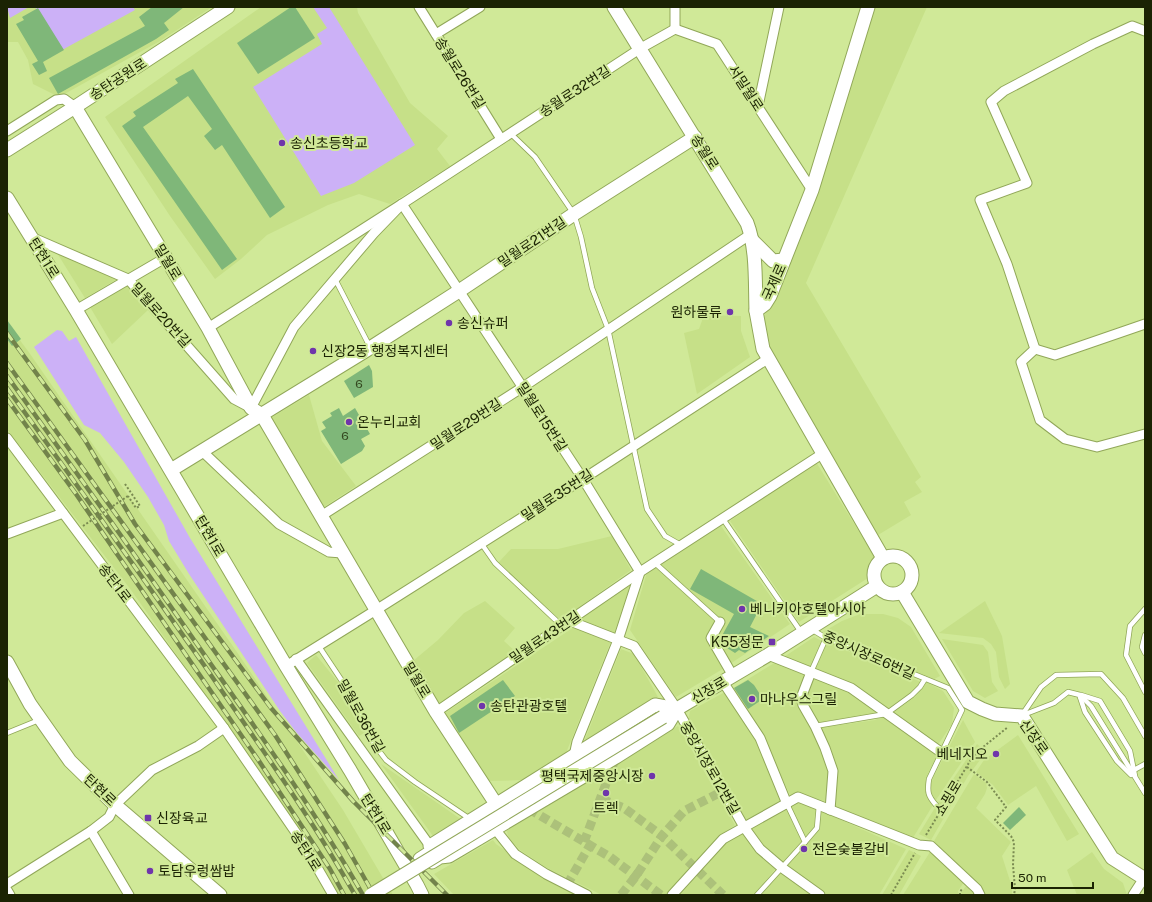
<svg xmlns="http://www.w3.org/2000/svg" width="1152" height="902" viewBox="0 0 1152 902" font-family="'Public Sans','Noto Sans KR',sans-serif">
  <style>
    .built { fill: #c6e088 }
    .green { fill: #ccb1f7 }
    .building { fill: #7fb779 }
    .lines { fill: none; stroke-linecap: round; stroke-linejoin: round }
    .street-tunnel { stroke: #acc17a; stroke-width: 9; stroke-dasharray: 9 4.5; stroke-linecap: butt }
    .lane-casing { stroke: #91a759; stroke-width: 6 }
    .street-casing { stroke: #91a759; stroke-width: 11 }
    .secondary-casing { stroke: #91a759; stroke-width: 15 }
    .path { stroke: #7a8b51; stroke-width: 2; stroke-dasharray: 2 2; stroke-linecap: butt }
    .lane { stroke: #fff; stroke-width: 4.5 }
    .street { stroke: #fff; stroke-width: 9 }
    .secondary { stroke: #fff; stroke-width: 13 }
    .rail-casing { stroke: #72834b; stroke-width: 4.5 }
    .rail { stroke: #d0e998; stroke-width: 3; stroke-dasharray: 9; stroke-linecap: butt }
    .secondary-bridge-casing { stroke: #91a759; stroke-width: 15; stroke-linecap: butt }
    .path-bridge { stroke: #7a8b51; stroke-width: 2; stroke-dasharray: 2 2; stroke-linecap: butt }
    .secondary-bridge { stroke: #fff; stroke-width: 13 }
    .poi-dot { fill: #6f35ab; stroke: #d0e998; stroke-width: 1.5 }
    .labels { text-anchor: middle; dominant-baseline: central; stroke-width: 4; stroke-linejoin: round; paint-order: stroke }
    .number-label { font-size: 12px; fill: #344820 }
    .street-label { font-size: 14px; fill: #1b2303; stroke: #d0e998 }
    .poi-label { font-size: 14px; fill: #1b2303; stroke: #d0e998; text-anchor: start }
  </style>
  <rect width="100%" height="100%" fill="#d0e998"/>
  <g class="built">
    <path d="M7,7H212L160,41L59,97L33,84L28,60L18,42H7Z"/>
    <path d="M261,7H357L358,13L410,103L448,136L437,149L450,166L390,204L359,194L328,205L267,235L241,259L215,279L170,216L105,117Z"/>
    <path d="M873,7H927L806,283L921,477L915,482L922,492L904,502L911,515L878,535L765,348L761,324L808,213Z"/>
    <path d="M57,253L117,279L85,298Z"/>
    <path d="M125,285L149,309L112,344L90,307Z"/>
    <path d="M704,315L741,316V331L750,357L697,394L684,333L699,329Z"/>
    <path d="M7,323L28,351L239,655L343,810L393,895H338L321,862L265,780L131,590L7,429Z"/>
    <path d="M309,395L322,441L356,486L322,508L269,419Z"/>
    <path d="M816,462L874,556L870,563L867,571L868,578L799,622L730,521Z"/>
    <path d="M721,526L790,624L721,670L676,697L630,630L647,572Z"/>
    <path d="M612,536L631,570L561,620L498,563L511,549H558Z"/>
    <path d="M631,583L614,634L579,619Z"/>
    <path d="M485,601L515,628L504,641L516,652L439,704L413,661L438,640L464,613Z"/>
    <path d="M985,601L1002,636L1010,684L1005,689L999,677L996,652L991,644L983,638L939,633Z"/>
    <path d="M860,614H883L898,618L911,627L940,676L934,679L823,632L842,621Z"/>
    <path d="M574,627L611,641L566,753L524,780L487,781L445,713Z"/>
    <path d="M814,637L822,641L810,669L784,657Z"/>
    <path d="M942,639L983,645L988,652L992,682L998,691L985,698L973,691Z"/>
    <path d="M827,642L921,682L917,687L902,700L886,710L814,671Z"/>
    <path d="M621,649L634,654L658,697L584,742Z"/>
    <path d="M316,655L350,697L364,733L359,736L307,663Z"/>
    <path d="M776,662L806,675L798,700L829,764L827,802L799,793L791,797L762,735L732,689Z"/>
    <path d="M812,676L853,693L879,712L873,715L816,723L805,702Z"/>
    <path d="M926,682L943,691L954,708L952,724L937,746L891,713L904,705L915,697Z"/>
    <path d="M725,692L756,737L786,799L746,822L688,723L690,711Z"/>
    <path d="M885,716L937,756L928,773L925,790L929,799L933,805L911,841L834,808L836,772L819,728L875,720Z"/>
    <path d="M963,720L975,742L936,800L933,796L930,789L933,778Z"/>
    <path d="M678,726L735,825L719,836L665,895H602L547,868L520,850L509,838L506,829Z"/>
    <path d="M1018,735L1079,834L1067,841L1036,786L1008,805L993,785L976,772L984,760Z"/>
    <path d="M977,744L986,752L968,776L931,840L919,834L947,788Z"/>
    <path d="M381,764L462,820L433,836Z"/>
    <path d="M974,774L986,783L987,788L985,794L976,808L1011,842L1002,856L1012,887V895H985L980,886L934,841Z"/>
    <path d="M796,802H803L816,809L814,827L783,862L764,846L750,829Z"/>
    <path d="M821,811L906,849L879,895H828L787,865L820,829Z"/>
    <path d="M742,832L776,868L754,895H680L728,841Z"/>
    <path d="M493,840L496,844L540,875L576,895H454L434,874Z"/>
    <path d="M909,850L921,856L899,895H882Z"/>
    <path d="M930,852L964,882L958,891L959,895H903Z"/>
    <path d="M1092,852L1104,869L1123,883L1127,895H1077L1067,870Z"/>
    <path d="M781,873L813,895H761Z"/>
    <path d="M966,886L975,895H962L961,893Z"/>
  </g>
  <g class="green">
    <path d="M7,7H29L10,18Z"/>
    <path d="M35,7H133L135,10L62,50Z"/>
    <path d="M313,7H329L415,145L354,183L321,196L253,87L322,44L317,34L327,28Z"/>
    <path d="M57,330L62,331L69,341L76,337L190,538L339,780L296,732L280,711L189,574L169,541L164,525L148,497L124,462L100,433L84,425L34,347Z"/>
  </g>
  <g class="building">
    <path d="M152,7H184L164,23L169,30L156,39L58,94L49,78L145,26L139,17Z"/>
    <path d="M291,7H295L315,38L258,74L237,43Z"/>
    <path d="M38,8L64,50L43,62L47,71L39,75L32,64L38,61L16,24L24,20L22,17Z"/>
    <path d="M193,69L285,207L270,218L222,145L215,150L204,136L212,129L188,96L143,127L237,259L222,270L122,126L136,116L133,112L178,83L175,79Z"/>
    <path d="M7,320L21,339L12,346L7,339Z"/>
    <path d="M369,365L372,371L373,387L354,398L344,381Z"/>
    <path d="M339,408L343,416L355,408L370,434L361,439L365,446L362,451L341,464L321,431L326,428L322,422L332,416L330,413Z"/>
    <path d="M701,569L762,604L750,627L769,636L745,653L739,650L735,653L727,648V645L719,641L734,614L690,589Z"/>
    <path d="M503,680L515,696L459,733L450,716Z"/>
    <path d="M748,680L754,685L763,699L748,709L734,688Z"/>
    <path d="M1019,807L1026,815L1010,830L1003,823Z"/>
  </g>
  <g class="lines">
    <g class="street-tunnel">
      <path d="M601,799L624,808L662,836L723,895"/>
      <path d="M529,809L610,857L661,895"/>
      <path d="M584,842L616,757"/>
      <path d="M567,885L590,845"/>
      <path d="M621,895L636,876L662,836L684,811L723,791"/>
    </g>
    <defs>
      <g id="lane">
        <path d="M510,133L535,157L574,214L581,237L592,288L608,329L647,509L665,536L681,545"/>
        <path d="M335,279L370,347"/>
        <path d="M723,519L801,632"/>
        <path d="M481,543L495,563L562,626"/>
        <path d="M655,563L720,622"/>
        <path d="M1145,609L1130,626L1126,655L1145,692"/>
        <path d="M811,629L826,638L948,688L962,710L929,779C927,792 928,796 936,805"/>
        <path d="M1145,635L1142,647L1145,653"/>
        <path d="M318,645L350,693L373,743L386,760L415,782L470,819"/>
        <path d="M811,672L826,638"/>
        <path d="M1081,695L1100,701L1130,751L1135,776"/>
        <path d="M1080,697L1085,712L1117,761L1131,775"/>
        <path d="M1022,715L1041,687L1056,675L1101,674L1123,698L1145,736"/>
        <path d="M1023,715L1054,703L1068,692L1080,695L1091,706L1145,793"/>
        <path d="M815,726L886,714L912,695L920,687L925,679"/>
        <path d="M7,733L39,720"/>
        <path d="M1134,770L1145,764"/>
        <path d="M805,842L817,828L819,805"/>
        <path d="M757,895L805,842L787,804"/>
      </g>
      <g id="street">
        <path d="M419,7L501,139"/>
        <path d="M675,29L717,44L812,190"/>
        <path d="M675,29V7"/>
        <path d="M1145,31L1132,26L1093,44L1004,91L991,102L1027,183L980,200L1007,264L1035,349L1021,362L1040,420L1065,439L1097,447L1145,434"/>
        <path d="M436,34L480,7"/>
        <path d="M758,106L779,7"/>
        <path d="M7,131L56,100L64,99L75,107"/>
        <path d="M31,237L128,279L234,399L251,408L294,327L374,233L402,204L641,48L675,29"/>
        <path d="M76,310L165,258"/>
        <path d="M208,328L402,204L583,479L640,572L618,640L577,742L574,756"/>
        <path d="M1035,349L1055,355L1145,324"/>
        <path d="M7,438L224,728L303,843L333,895"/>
        <path d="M202,451L279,524L329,552L342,553"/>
        <path d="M321,516L523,387L751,234"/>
        <path d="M7,534L63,513"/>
        <path d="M570,621L634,646L677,709L744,827L760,849L781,867L820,895"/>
        <path d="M720,622L711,638L733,676"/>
        <path d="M768,655L851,688L942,753"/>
        <path d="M296,659L430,846"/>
        <path d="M286,666L376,610L583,479L769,358"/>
        <path d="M811,672L801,698L803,705L815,726L825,748L833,771L830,810"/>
        <path d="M723,682L760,738L787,804"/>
        <path d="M436,712L640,572L822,454"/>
        <path d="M495,829L515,854L546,874L587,895"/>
        <path d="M91,831L129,895"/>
        <path d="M7,884L91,831L109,817L115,805L152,770L198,746L224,728"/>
        <path d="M7,890L10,895"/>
        <path d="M672,895L723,839L798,797L919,845L931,846L977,889L980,895"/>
        <path d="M1133,895L1144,878"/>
      </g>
      <g id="secondary">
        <path d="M614,7L747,223C757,249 755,283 756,311"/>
        <path d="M868,7L812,190L770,296L765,304L756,311L763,349L883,558"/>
        <path d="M75,107L208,328L251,408L262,415L436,712L496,804"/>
        <path d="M7,150L75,107L228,7"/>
        <path d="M7,198L76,310L286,666L350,770L417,885L422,895"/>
        <path d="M752,240L773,261L784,260"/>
        <path d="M171,470L370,348L459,291L574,214L695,137"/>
        <circle cx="893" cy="575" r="19"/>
        <path d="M902,592L968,702L982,709L995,714L1022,716L1112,858L1145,879"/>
        <path d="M7,662L30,704L70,761L115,805L220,895"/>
        <path d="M670,713L768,655L877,586"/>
        <path d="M420,859L434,850L430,846L655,705L677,709L668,724L616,757L449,856L440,857L432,862"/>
      </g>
    </defs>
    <use href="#lane" class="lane-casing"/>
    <use href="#street" class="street-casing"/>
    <use href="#secondary" class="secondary-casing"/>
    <g class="path">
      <path d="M125,484L140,506L136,508L128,496"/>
      <path d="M967,767L987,782L1006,807L995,820L1011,836L1014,842L1013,865L1015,889L1014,895"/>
      <path d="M943,806L970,761L982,748L1008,727"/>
      <path d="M926,835L940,812"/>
      <path d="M891,895L915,853"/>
      <path d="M960,895V892L962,889"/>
    </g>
    <use href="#lane" class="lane"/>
    <use href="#street" class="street"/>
    <use href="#secondary" class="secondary"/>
    <defs>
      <g id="rail">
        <path d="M7,333L85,440L135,524L271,708L353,801L447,895"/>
        <path d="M7,363L275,735L345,844L374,895"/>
        <path d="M7,376C75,470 142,565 208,660C262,737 316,813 363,895"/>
        <path d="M7,388C74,480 139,573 204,665C256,741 310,815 355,895"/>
        <path d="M7,399L76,494L199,674L259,761L330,869L344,895"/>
      </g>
    </defs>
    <use href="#rail" class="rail-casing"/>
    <use href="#rail" class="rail"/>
    <defs>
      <path id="secondary-bridge" d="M371,895L663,717"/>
    </defs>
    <use href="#secondary-bridge" class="secondary-bridge-casing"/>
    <path class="path-bridge" d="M83,526L128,496"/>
    <use href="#secondary-bridge" class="secondary-bridge"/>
  </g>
  <g class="poi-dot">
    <circle cx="282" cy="143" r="4"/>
    <circle cx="730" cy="312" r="4"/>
    <circle cx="449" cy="323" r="4"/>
    <circle cx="313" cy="351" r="4"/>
    <circle cx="349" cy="422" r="4"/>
    <circle cx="742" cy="609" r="4"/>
    <rect x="768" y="638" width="8" height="8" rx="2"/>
    <circle cx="752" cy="699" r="4"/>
    <circle cx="482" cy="706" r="4"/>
    <circle cx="996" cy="754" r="4"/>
    <circle cx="652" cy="776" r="4"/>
    <circle cx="606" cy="793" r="4"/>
    <rect x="144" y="814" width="8" height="8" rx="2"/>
    <circle cx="804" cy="849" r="4"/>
    <circle cx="150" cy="871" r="4"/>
  </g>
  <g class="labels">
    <g class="number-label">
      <text x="359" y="384">6</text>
      <text x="345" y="436">6</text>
    </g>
    <g class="street-label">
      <text transform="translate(460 73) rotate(58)">송월로26번길</text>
      <text transform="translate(118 79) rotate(-33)">송탄공원로</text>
      <text transform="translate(746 88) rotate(57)">서밀월로</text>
      <text transform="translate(575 91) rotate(-33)">송월로32번길</text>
      <text transform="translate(705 152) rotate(58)">송월로</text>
      <text transform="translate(532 242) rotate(-34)">밀월로21번길</text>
      <text transform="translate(44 258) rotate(58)">탄현1로</text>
      <text transform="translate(168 262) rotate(59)">밀월로</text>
      <text transform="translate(774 282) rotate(-66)">국제로</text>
      <text transform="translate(161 315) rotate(48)">밀월로20번길</text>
      <text transform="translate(542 417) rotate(57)">밀월로15번길</text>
      <text transform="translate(466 424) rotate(-33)">밀월로29번길</text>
      <text transform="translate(557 495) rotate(-33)">밀월로35번길</text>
      <text transform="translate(210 536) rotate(60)">탄현1로</text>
      <text transform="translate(115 583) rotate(53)">송탄1로</text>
      <text transform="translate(545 637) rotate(-34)">밀월로43번길</text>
      <text transform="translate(869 655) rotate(24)">중앙시장로6번길</text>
      <text transform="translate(417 680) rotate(59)">밀월로</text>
      <text transform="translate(709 690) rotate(-31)">신장로</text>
      <text transform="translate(361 716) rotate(61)">밀월로36번길</text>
      <text transform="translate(1034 737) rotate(55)">신장로</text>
      <text transform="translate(710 768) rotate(60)">중앙시장로12번길</text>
      <text transform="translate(100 790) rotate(44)">탄현로</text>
      <text transform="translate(948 798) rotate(-59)">쇼핑로</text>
      <text transform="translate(376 814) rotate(59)">탄현1로</text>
      <text transform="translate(306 851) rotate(58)">송탄1로</text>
    </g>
    <g class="poi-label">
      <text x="290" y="143">송신초등학교</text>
      <text x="722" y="312" text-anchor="end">원하물류</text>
      <text x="457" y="323">송신슈퍼</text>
      <text x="321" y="351">신장2동 행정복지센터</text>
      <text x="357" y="422">온누리교회</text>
      <text x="750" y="609">베니키아호텔아시아</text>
      <text x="764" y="642" text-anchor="end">K55정문</text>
      <text x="760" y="699">마나우스그릴</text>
      <text x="490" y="706">송탄관광호텔</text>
      <text x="988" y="754" text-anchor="end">베네지오</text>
      <text x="644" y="776" text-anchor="end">평택국제중앙시장</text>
      <text x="606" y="808" text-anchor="middle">트렉</text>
      <text x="156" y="818">신장육교</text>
      <text x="812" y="849">전은숮불갈비</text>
      <text x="158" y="871">토담우렁쌈밥</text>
    </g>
  </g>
  <rect width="1152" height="902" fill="none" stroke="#1b2303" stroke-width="16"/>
  <path d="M1012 882v6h81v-6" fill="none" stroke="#1b2303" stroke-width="2"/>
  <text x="1018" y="882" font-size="12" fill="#1b2303" stroke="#d0e998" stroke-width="3" paint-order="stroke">50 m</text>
</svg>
